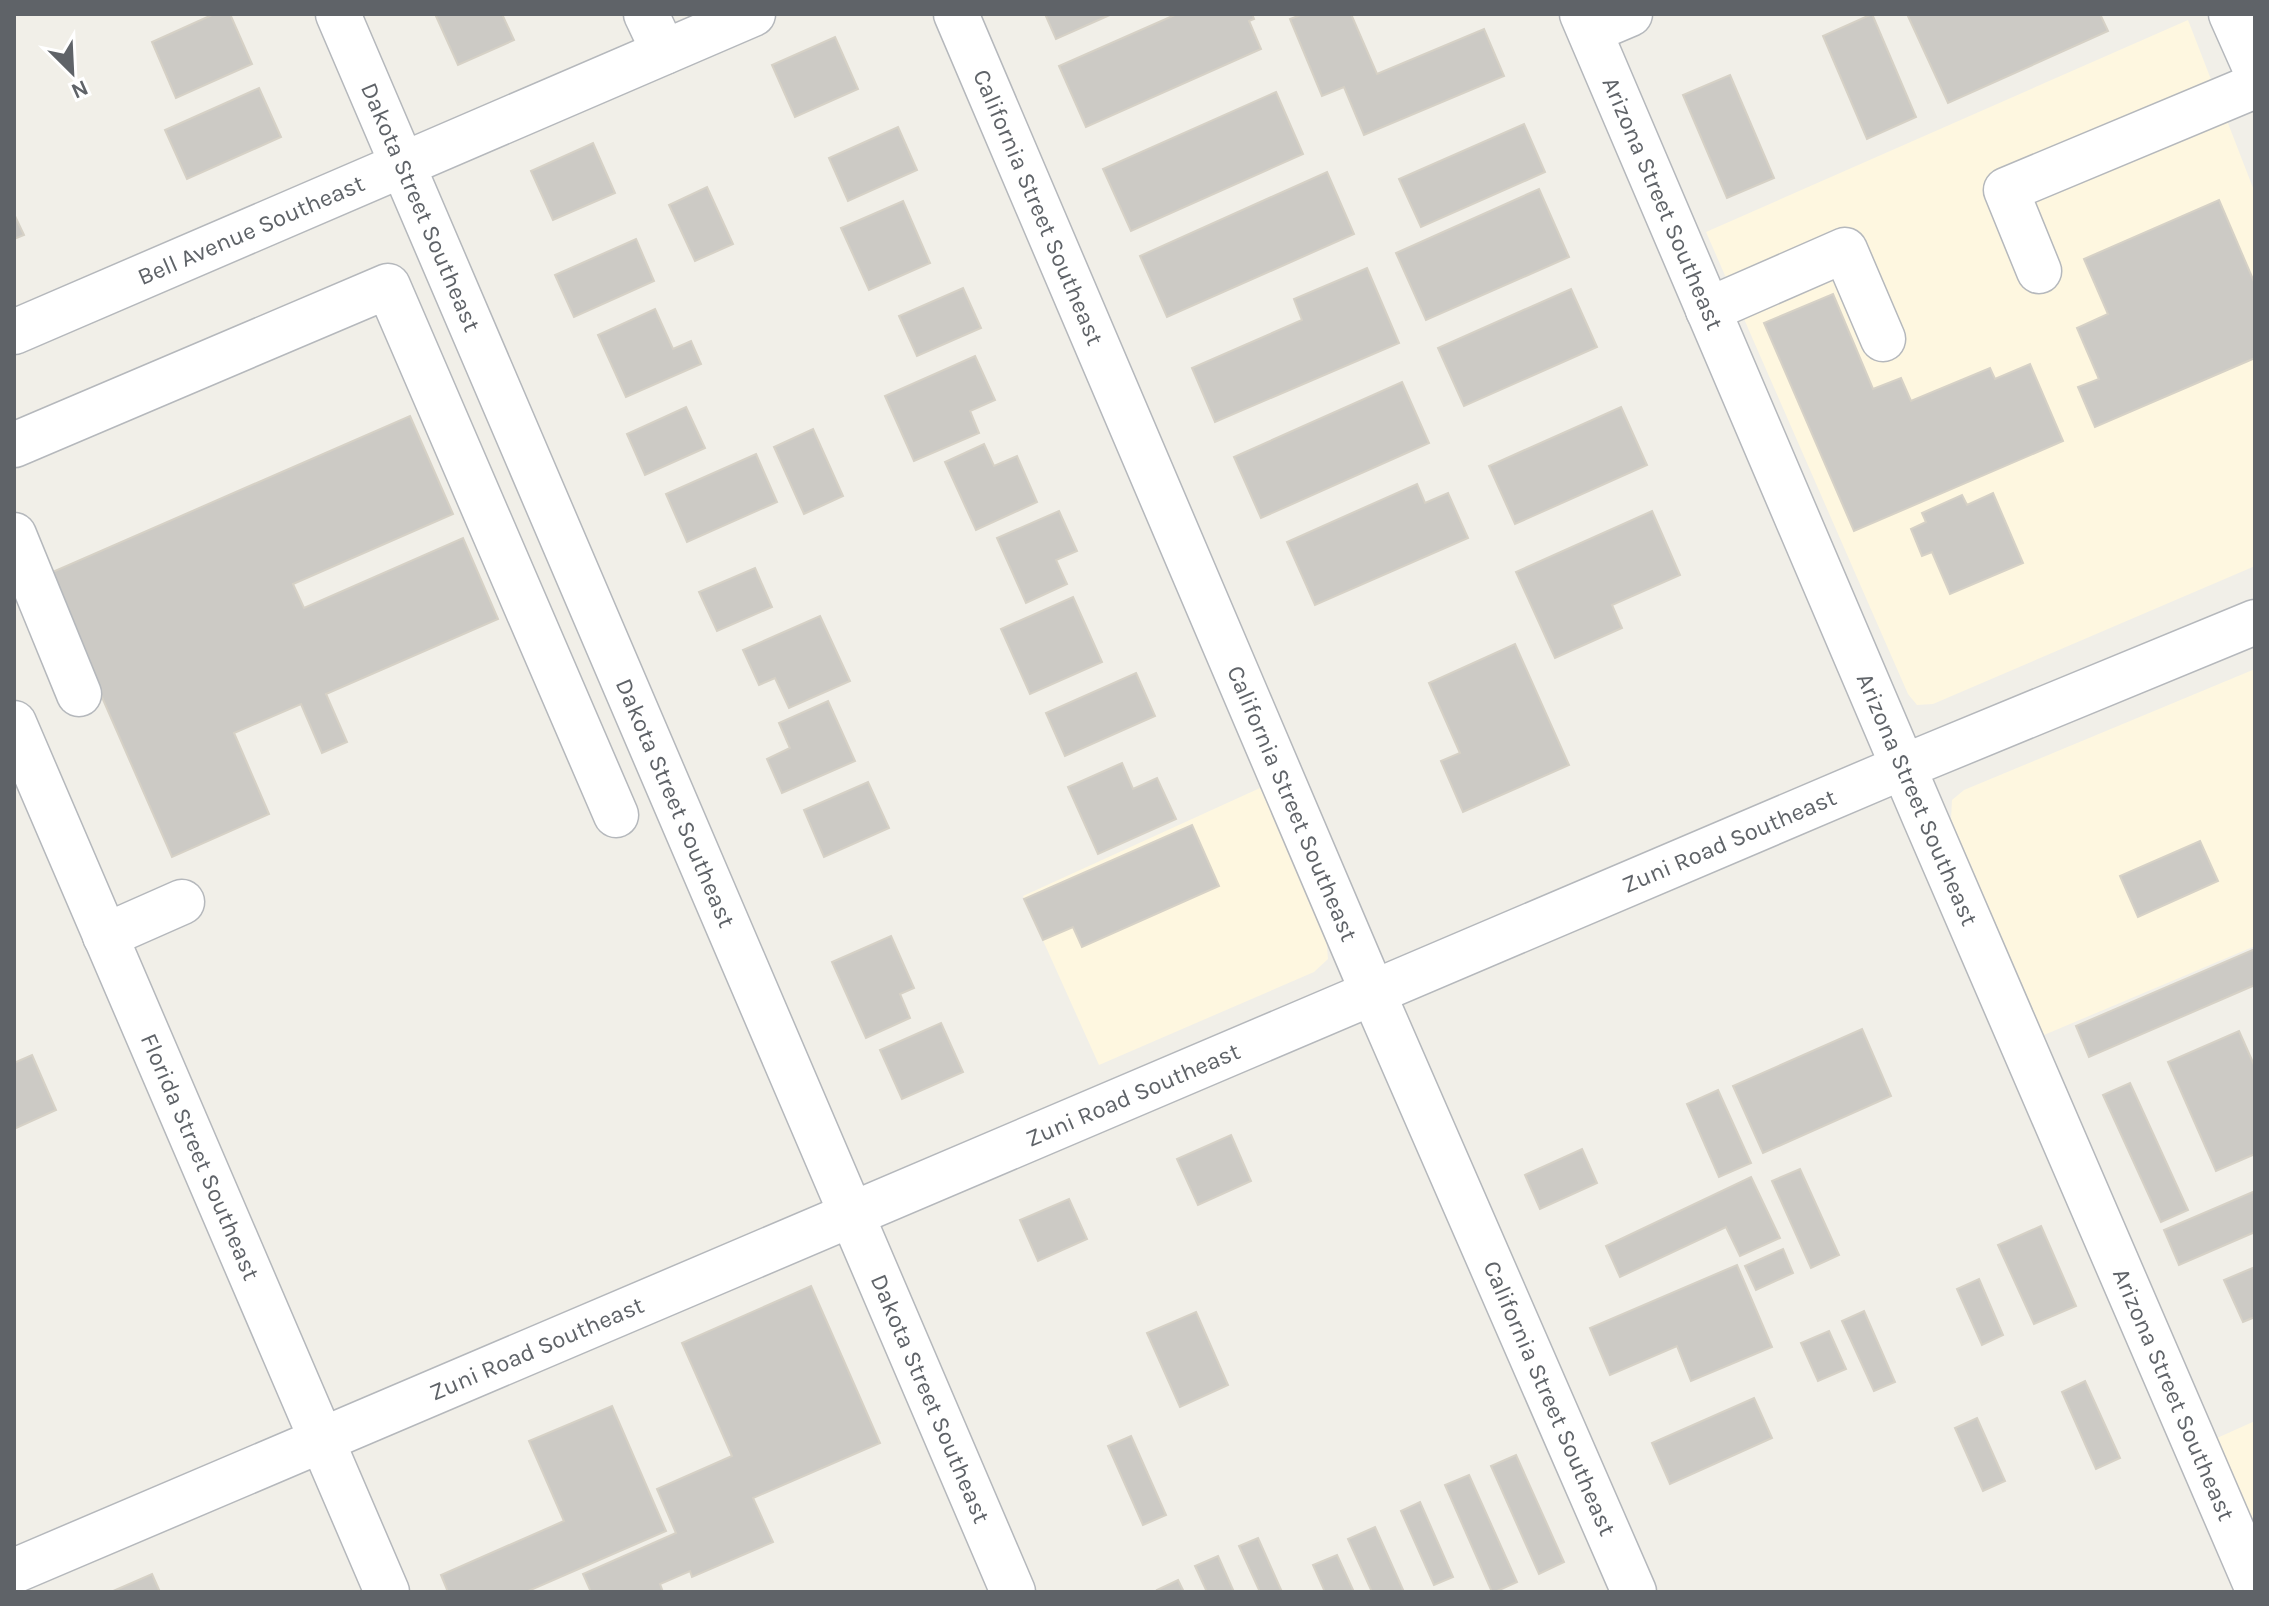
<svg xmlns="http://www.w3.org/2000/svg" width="2269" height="1606" viewBox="0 0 2269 1606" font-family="Karla,sans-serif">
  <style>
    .commercial { fill: #fef7e0 }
    .building { fill: #cccac5; stroke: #d6d1c6; stroke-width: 2 }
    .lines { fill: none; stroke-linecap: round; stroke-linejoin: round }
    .minor-casing { stroke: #b5b8bc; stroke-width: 47 }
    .minor { stroke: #fff; stroke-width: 44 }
    .labels { text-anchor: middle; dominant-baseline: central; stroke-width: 6; stroke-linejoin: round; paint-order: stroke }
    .street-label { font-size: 24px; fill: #5f6368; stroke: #fff }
  </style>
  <rect width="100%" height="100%" fill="#f1efe8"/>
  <g class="commercial">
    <path d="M2188,20L2255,193V566L1933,704L1917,705L1908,694L1706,232Z"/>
    <path d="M2255,669V946L2044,1035L1951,819L1952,800L1964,790Z"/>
    <path d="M1260,788L1326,935L1328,959L1314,972L1099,1065L1023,896Z"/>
    <path d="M2255,1421V1527L2217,1438Z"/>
  </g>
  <g class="building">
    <path d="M214,14H230L252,64L176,98L152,42Z"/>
    <path d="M435,14H502L514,40L458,65Z"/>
    <path d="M1045,14H1112L1056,39Z"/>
    <path d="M1177,14H1252L1254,19L1249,21L1261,49L1086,127L1059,66Z"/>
    <path d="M1303,14H1351L1377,74L1484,29L1504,76L1364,135L1344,87L1322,96L1290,19Z"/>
    <path d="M1872,14L1916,117L1867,139L1823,36Z"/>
    <path d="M1907,14H2100L2108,31L1948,103Z"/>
    <path d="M835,37L858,89L795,117L772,65Z"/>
    <path d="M1730,75L1774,178L1727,198L1683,95Z"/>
    <path d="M259,88L281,137L187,179L165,130Z"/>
    <path d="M1276,92L1303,154L1131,231L1103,169Z"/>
    <path d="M1524,124L1545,172L1421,227L1399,179Z"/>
    <path d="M898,127L917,170L848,201L829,158Z"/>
    <path d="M593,143L615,193L553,220L531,171Z"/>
    <path d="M1327,172L1354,234L1167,317L1140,256Z"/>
    <path d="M707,187L733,244L695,261L669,205Z"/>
    <path d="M1539,189L1569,257L1426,320L1396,253Z"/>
    <path d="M2219,200L2255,284V358L2095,427L2078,387L2099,379L2077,328L2108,314L2084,259Z"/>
    <path d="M903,201L930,263L869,290L841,228Z"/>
    <path d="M14,214L24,235L14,239Z"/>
    <path d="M636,239L654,281L574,317L555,275Z"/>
    <path d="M1367,268L1399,343L1215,422L1192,368L1302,320L1294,299Z"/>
    <path d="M963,288L981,328L917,356L899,316Z"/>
    <path d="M1571,289L1597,347L1464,406L1438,348Z"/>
    <path d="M1833,294L1873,389L1901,378L1911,401L1990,368L1995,379L2030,364L2063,441L1854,531L1764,323Z"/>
    <path d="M655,309L673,349L691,341L701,364L626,397L598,335Z"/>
    <path d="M975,356L995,400L970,411L979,433L914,461L885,396Z"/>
    <path d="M1402,382L1429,443L1261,518L1234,457Z"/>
    <path d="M686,407L705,448L645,475L627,434Z"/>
    <path d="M1621,407L1647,465L1515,524L1489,466Z"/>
    <path d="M410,416L453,514L293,584L304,608L463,538L498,619L326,694L347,742L322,753L301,704L234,733L269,814L172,857L48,574Z"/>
    <path d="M813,429L843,496L804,514L774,447Z"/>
    <path d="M984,444L994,466L1017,456L1037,502L976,530L945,462Z"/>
    <path d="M756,454L777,502L687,542L666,494Z"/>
    <path d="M1417,484L1425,503L1448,493L1468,538L1315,605L1287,542Z"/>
    <path d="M1993,493L2023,563L1950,594L1932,552L1922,556L1911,529L1926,522L1922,513L1962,495L1967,505Z"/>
    <path d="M1059,511L1077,551L1056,560L1067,584L1026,603L997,538Z"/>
    <path d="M1652,511L1680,575L1612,605L1622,628L1555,658L1516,572Z"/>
    <path d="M755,568L772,607L717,631L699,592Z"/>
    <path d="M1073,597L1102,662L1030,694L1001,629Z"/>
    <path d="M820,616L850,681L789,708L775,678L759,685L743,650Z"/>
    <path d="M1515,644L1569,765L1463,812L1441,761L1460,753L1429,683Z"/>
    <path d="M1136,673L1155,716L1065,756L1046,713Z"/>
    <path d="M828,701L855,761L782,793L767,759L790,748L779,723Z"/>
    <path d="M1122,763L1133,789L1157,778L1176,819L1098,854L1068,787Z"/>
    <path d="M868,782L889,828L824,857L804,810Z"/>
    <path d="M1192,825L1219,886L1082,947L1073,927L1043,940L1024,899Z"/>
    <path d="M2200,841L2218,881L2138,917L2120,876Z"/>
    <path d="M891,936L914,988L900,994L910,1018L866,1038L832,962Z"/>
    <path d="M2255,949V985L2089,1057L2076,1026Z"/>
    <path d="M941,1023L963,1072L902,1099L880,1050Z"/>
    <path d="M1862,1029L1891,1096L1763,1153L1733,1086Z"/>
    <path d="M2239,1031L2255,1067V1154L2216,1171L2168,1062Z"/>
    <path d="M32,1055L56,1110L14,1129V1063Z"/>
    <path d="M2130,1083L2188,1210L2161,1222L2103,1095Z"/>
    <path d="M1718,1090L1751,1163L1719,1177L1687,1104Z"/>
    <path d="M1231,1135L1251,1181L1198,1205L1177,1159Z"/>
    <path d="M1582,1149L1597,1183L1540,1209L1525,1175Z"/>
    <path d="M1800,1169L1839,1255L1811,1268L1772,1181Z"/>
    <path d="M1751,1177L1780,1238L1740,1256L1726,1227L1620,1277L1606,1246Z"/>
    <path d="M2255,1191V1232L2179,1265L2164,1230Z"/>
    <path d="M1069,1199L1087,1239L1038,1261L1020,1220Z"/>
    <path d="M2041,1226L2076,1306L2034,1324L1998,1245Z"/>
    <path d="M1783,1249L1793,1273L1756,1290L1745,1266Z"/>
    <path d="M1737,1265L1772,1347L1691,1381L1677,1346L1610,1375L1590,1328Z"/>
    <path d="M2255,1267V1317L2243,1322L2224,1280Z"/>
    <path d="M1979,1279L2003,1335L1982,1345L1957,1289Z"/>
    <path d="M811,1286L880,1443L753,1498L773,1542L692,1577L690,1571L660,1584L663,1592H591L583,1574L676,1533L657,1489L732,1456L682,1343Z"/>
    <path d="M1864,1311L1895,1382L1874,1391L1842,1321Z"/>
    <path d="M1196,1312L1228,1385L1180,1407L1147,1333Z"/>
    <path d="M1829,1331L1846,1369L1818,1381L1801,1343Z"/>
    <path d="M2085,1381L2120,1458L2096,1469L2062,1392Z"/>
    <path d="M1754,1398L1772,1438L1670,1484L1652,1443Z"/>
    <path d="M612,1406L666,1531L526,1592H448L441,1575L564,1521L529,1441Z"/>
    <path d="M1977,1418L2005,1481L1983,1491L1955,1428Z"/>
    <path d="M1131,1436L1166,1515L1143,1525L1108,1446Z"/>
    <path d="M1516,1455L1564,1562L1539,1574L1491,1466Z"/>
    <path d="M1469,1475L1517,1582L1495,1592H1492L1445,1485Z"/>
    <path d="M1420,1502L1453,1577L1434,1585L1401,1511Z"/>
    <path d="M1375,1527L1404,1592H1372L1348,1539Z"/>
    <path d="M1258,1538L1282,1592H1260L1239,1546Z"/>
    <path d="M1337,1555L1354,1592H1325L1313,1565Z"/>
    <path d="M1218,1556L1234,1592H1207L1195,1566Z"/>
    <path d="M152,1574L160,1592H111Z"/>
    <path d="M1178,1580L1184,1592H1158L1157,1590Z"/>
  </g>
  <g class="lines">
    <defs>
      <g id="minor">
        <path id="s1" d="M338,14L1013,1592"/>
        <path d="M646,14L664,52"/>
        <path id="s2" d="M956,14L1373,993L1634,1592"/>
        <path id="s3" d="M1582,14L1925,818L2255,1583"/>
        <path d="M2231,14L2255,68"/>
        <path d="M1590,31L1630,14"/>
        <path d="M2039,271L2006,190L2255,86"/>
        <path d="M1708,310L1845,250L1883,339"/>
        <path id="s4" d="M14,332L753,14"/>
        <path d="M14,445L388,286L616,815"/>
        <path d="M14,535L79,694"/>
        <path id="s5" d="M14,723L387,1592"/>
        <path d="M105,936L182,902"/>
        <path id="s6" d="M14,1571L1903,767L2255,622"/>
      </g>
    </defs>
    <use href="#minor" class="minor-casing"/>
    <use href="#minor" class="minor"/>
  </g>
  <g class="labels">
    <g class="street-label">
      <text stroke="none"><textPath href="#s3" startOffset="206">Arizona Street Southeast</textPath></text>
      <text stroke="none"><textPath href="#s1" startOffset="210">Dakota Street Southeast</textPath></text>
      <text stroke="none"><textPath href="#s2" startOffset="210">California Street Southeast</textPath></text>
      <text stroke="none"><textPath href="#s4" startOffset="258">Bell Avenue Southeast</textPath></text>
      <text stroke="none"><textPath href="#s3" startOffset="854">Arizona Street Southeast</textPath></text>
      <text stroke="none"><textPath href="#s1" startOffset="858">Dakota Street Southeast</textPath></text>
      <text stroke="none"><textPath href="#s2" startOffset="858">California Street Southeast</textPath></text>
      <text stroke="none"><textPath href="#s6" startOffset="1864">Zuni Road Southeast</textPath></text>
      <text stroke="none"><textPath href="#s6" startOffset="1216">Zuni Road Southeast</textPath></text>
      <text stroke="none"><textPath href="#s5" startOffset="472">Florida Street Southeast</textPath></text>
      <text stroke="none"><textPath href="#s6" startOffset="568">Zuni Road Southeast</textPath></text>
      <text stroke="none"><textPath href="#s3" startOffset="1502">Arizona Street Southeast</textPath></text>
      <text stroke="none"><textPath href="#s1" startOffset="1506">Dakota Street Southeast</textPath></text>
      <text stroke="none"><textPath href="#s2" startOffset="1506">California Street Southeast</textPath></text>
    </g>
  </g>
  <rect width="2269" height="1606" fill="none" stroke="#5f6368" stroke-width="32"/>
  <g transform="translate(72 72) rotate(156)" stroke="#ffffff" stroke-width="6" paint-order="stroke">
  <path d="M0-6L14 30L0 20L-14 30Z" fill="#5f6368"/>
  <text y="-12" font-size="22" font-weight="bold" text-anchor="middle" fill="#5f6368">N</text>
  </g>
</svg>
